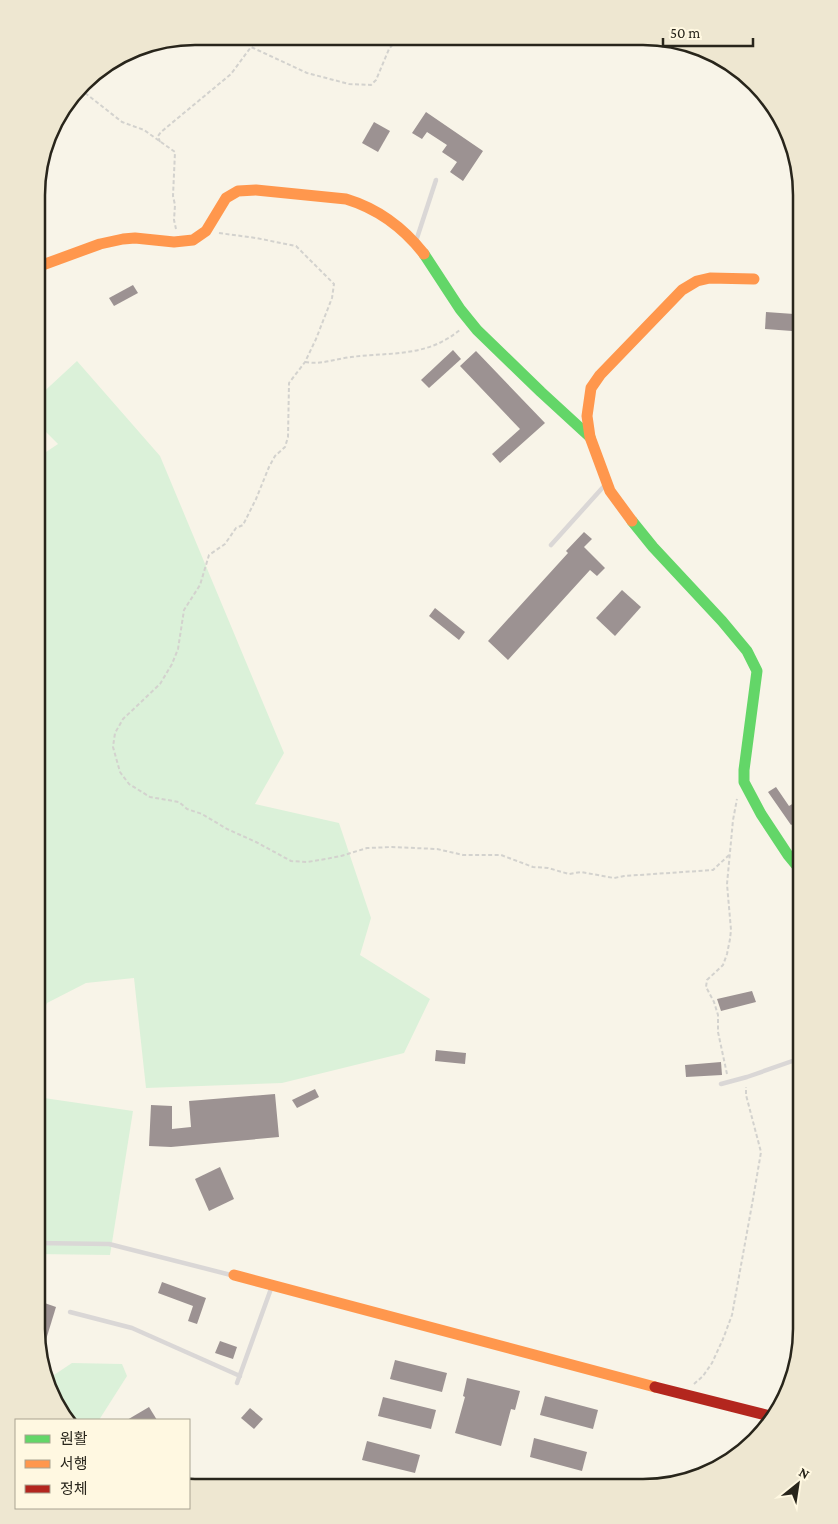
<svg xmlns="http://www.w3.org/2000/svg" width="838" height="1524" viewBox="0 0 838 1524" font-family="'Crimson Pro','Noto Sans KR',serif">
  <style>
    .green { fill: #dbf1d9 }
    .building { fill: #9c9292 }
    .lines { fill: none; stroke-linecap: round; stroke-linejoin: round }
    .path { stroke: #d3d2ce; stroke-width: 2; stroke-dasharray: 4 2.5; stroke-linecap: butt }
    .lane { stroke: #dad7d6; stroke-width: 4.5 }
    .fast { stroke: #63d668; stroke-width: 11 }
    .slow { stroke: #ff974d; stroke-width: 11 }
    .jam { stroke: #b3261e; stroke-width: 11 }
    .rim { fill: none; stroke: #28251b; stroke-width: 2.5 }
  </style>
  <rect width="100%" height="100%" fill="#f8f4e8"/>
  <g class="green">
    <path d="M77,361L160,456L284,753L255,804L339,823L371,918L360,955L430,999L404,1053L282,1083L146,1088L134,978L86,983L47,1003L37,1024V458L58,444L37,423V398Z"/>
    <path d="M37,1097L133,1111L110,1255L36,1254Z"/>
    <path d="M72,1363L122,1364L127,1376L99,1420H66L45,1381Z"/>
  </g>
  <g class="building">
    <path d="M426,112L483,151L463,181L450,172L457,162L442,152L447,145L427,132L422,139L412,133Z"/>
    <path d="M374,122L390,131L378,152L362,143Z"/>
    <path d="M133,285L138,293L114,306L109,298Z"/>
    <path d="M766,312L794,314L792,331L765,329Z"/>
    <path d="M453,350L461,359L429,388L421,380Z"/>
    <path d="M476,351L545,423L500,463L492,454L520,429L460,366Z"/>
    <path d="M584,532L592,539L584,547L605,568L597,576L590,570L508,660L488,641L568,553L566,551Z"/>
    <path d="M622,590L641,607L615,636L596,618Z"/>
    <path d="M435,608L465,632L459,640L429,616Z"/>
    <path d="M776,787L789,806L802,798V818L791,825L768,792Z"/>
    <path d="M752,991L756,1002L721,1011L717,999Z"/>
    <path d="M436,1050L466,1053L465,1064L435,1061Z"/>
    <path d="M721,1062L722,1075L686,1077L685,1065Z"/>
    <path d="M315,1089L319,1097L297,1108L292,1100Z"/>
    <path d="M275,1094L279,1137L171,1147L149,1146L151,1105L172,1106V1129L191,1127L189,1101Z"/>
    <path d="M220,1167L234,1199L209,1211L195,1179Z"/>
    <path d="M162,1282L206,1298L197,1324L188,1321L193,1306L158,1293Z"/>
    <path d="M36,1300L56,1307L41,1356L36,1329Z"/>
    <path d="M220,1341L237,1347L233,1359L215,1353Z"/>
    <path d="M395,1360L447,1373L442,1392L390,1379Z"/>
    <path d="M467,1378L520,1391L515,1410L511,1409L501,1446L455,1433L465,1397L463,1396Z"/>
    <path d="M545,1396L598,1410L593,1429L540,1415Z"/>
    <path d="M383,1397L436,1410L431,1429L378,1416Z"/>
    <path d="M149,1407L157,1420H127Z"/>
    <path d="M250,1408L263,1419L254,1429L241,1418Z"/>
    <path d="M534,1438L587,1452L582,1471L530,1457Z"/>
    <path d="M367,1441L420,1455L415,1473L362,1460Z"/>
  </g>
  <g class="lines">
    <g class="path">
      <path d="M80,89L122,122L144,130L175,152L173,196L175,205L174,220L176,229"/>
      <path d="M160,142L158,136L161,132L231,74L251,47L307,73L349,84L371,85L376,80L389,49L398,38"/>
      <path d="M219,233L256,238L296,246L334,284L332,298L316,339L305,362L289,383L288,437L285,447L275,456L269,467L256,499L243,525L236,528L225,544L209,555L200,585L184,610L178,649L172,664L160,684L123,719L115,733L113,747L120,772L129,784L150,797L179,802L187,809L202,814L227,829L256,842L291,861L307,862L326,859L341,856L367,848L392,847L437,849L463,855H501L533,867L548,868L569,874L581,872L614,878L624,876L713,870L729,855"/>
      <path d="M305,362C321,365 335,359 351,357C381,353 418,356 445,340C451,337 456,333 461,329"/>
      <path d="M727,1074L718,1032V1015L714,1002L706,987L707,980L723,965L727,954L730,939L731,930L727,884L733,820L737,799"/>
      <path d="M694,1384L703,1376L712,1363L723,1339L732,1315L753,1199L761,1152L746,1095V1087"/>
    </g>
    <g class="lane">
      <path d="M416,241L436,180"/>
      <path d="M551,545L605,485"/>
      <path d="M721,1084L747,1077L801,1058"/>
      <path d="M36,1243L109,1244L231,1275"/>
      <path d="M70,1312L132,1328L240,1376"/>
      <path d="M237,1383L272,1286"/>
    </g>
    <g class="fast">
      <path d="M424,254L460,309L477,330L541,392L590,437"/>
      <path d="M632,521L653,547L722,621L747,651L757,671L744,770V782L761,814L788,855L802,872"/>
    </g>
    <g class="slow">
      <path d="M37,267L100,244L123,239L135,238L174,242L193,240L206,231L226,198L238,191L256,190L346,199C379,209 403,227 424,254"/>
      <path d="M632,521L610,491L590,437L587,416L591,388L600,375L682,290L697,281L710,278L754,279"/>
      <path d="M234,1275L655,1387"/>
    </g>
    <path class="jam" d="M655,1387L774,1417"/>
  </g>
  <path d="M0 0H838V1524H0ZM195 45H643A150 150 0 0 1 793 195V1329A150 150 0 0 1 643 1479H195A150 150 0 0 1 45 1329V195A150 150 0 0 1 195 45Z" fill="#eee7d1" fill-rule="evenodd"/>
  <path class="rim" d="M195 45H643A150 150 0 0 1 793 195V1329A150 150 0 0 1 643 1479H195A150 150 0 0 1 45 1329V195A150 150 0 0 1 195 45Z"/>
  <rect x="15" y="1419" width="175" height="90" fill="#fff8e1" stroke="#a9a492"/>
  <rect x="25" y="1435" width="25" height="8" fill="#63d668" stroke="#a9a492"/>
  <text x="60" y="1444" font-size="15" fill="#28251b">원활</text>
  <rect x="25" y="1460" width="25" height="8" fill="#ff974d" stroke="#a9a492"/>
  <text x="60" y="1469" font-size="15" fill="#28251b">서행</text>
  <rect x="25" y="1485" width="25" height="8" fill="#b3261e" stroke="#a9a492"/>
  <text x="60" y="1494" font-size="15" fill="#28251b">정체</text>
  <g transform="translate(798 1484) rotate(30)" stroke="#fff8e1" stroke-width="4" paint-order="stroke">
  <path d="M0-4L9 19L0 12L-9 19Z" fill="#28251b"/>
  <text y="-8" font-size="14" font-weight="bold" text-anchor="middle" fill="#28251b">N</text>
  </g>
  <path d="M663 38v8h90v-8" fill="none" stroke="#28251b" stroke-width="2.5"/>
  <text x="670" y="38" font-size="15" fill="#28251b" stroke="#fff8e1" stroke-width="4" paint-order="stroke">50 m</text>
</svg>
